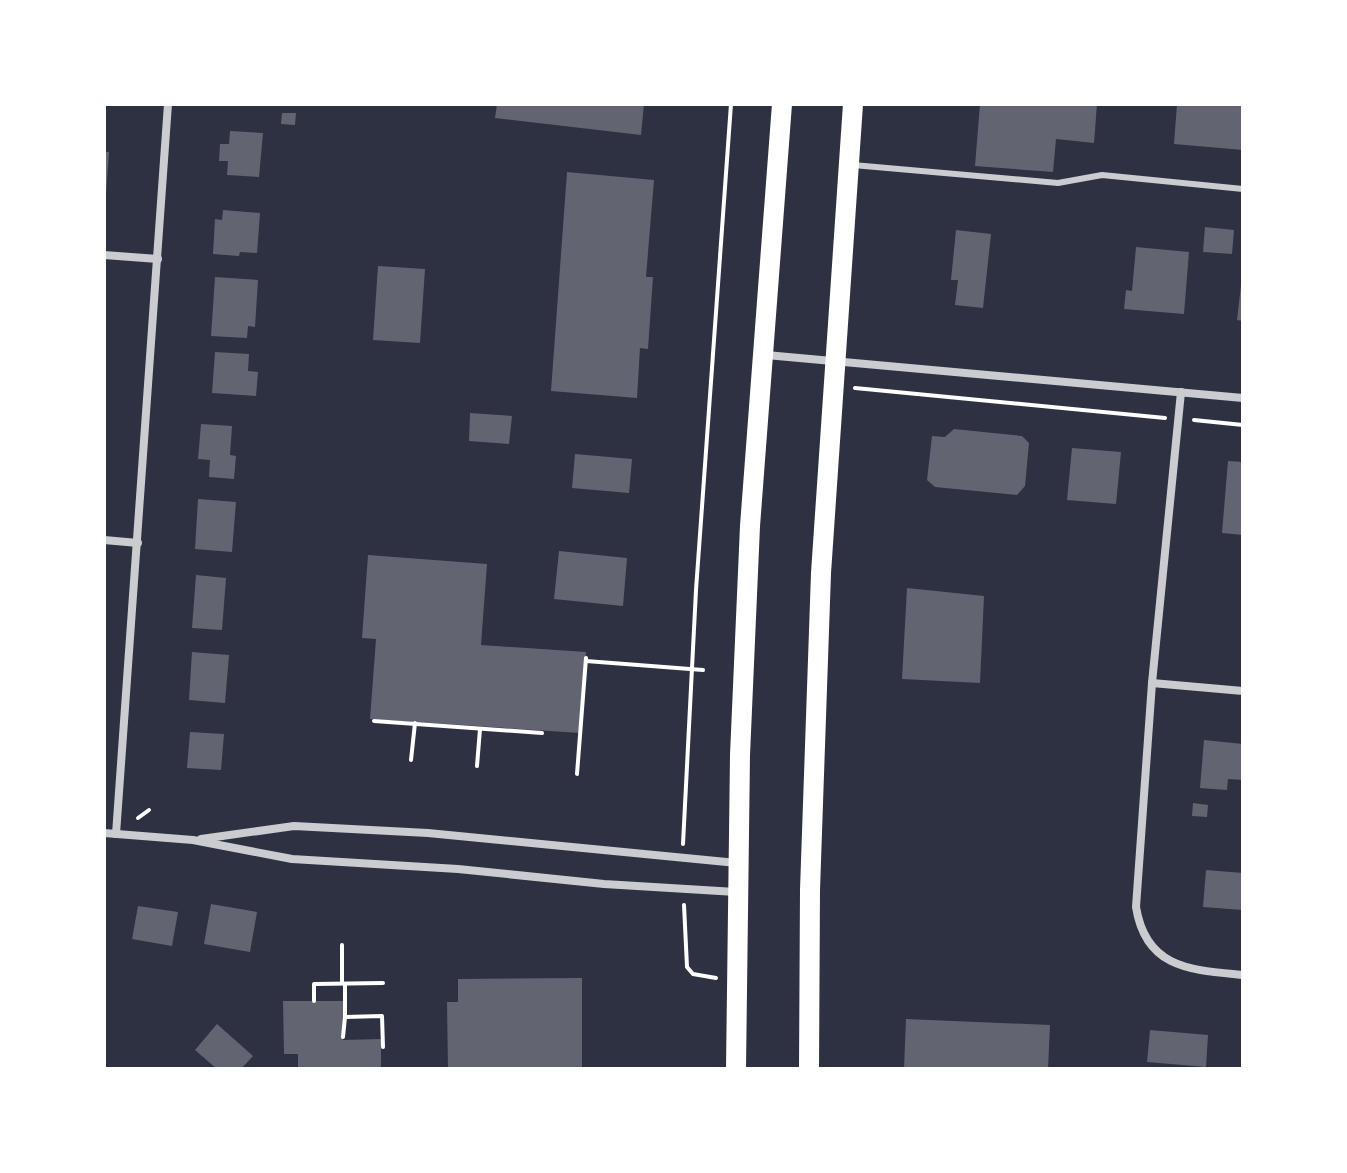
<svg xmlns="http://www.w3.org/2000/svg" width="1347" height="1173" viewBox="0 0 1347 1173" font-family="Manrope,sans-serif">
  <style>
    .building { fill: #626471 }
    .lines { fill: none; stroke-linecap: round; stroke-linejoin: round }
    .path { stroke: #fff; stroke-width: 4 }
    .service { stroke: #caccd0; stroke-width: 6 }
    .minor { stroke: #caccd0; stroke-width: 8 }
    .primary { stroke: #fff; stroke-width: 20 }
  </style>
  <rect width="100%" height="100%" fill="#2d3142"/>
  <g class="building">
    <path d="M497,104H644L641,135L495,118Z"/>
    <path d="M980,104H1097L1094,143L1056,139L1053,172L975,166Z"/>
    <path d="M1177,104H1243V150L1174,144Z"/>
    <path d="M282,113H296L295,125L281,124Z"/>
    <path d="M230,131L263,133L259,177L227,175L228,161H219L220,144H229Z"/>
    <path d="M104,152H109L106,194H104Z"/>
    <path d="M567,172L654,180L646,277H653L648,349L640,348L637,398L551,391Z"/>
    <path d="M223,210L260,213L257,253L240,252L239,256L213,254L215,219L222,220Z"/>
    <path d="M1205,227L1234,230L1232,254L1203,252Z"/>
    <path d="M956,230L991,234L983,308L955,305L958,280H951Z"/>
    <path d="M1136,247L1189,252L1184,314L1124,309L1126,290L1132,291Z"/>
    <path d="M378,266L425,269L420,343L373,340Z"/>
    <path d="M215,277L258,280L255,327L248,326L247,338L211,336Z"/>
    <path d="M1241,285H1243V321L1237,320Z"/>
    <path d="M215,352L249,354L248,371L258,372L256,396L212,393Z"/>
    <path d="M470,413L512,416L509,444L469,441Z"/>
    <path d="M201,424L232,426L230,455L236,456L234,479L209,477L210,460L198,459Z"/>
    <path d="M954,429L1022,436L1029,443L1025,486L1017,495L935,487L927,480L932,436L945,437Z"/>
    <path d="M1072,448L1121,452L1116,504L1067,500Z"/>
    <path d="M575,454L632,459L629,493L572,488Z"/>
    <path d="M1228,461L1243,462V535L1222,533Z"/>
    <path d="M198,499L236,502L232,552L195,549Z"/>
    <path d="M559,551L627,558L623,606L554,599Z"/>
    <path d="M368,555L487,564L481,645L586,652L580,733L370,719L376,639L362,638Z"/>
    <path d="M196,575L226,578L222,630L192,628Z"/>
    <path d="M907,588L984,596L980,683L902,679Z"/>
    <path d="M192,652L229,655L225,703L189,700Z"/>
    <path d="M190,732L224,734L221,770L187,768Z"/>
    <path d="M1204,740L1243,744V780L1228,779L1227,790L1200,788Z"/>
    <path d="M1193,803L1208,805L1207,817L1192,816Z"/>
    <path d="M1206,870L1243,873V910L1203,907Z"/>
    <path d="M211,904L257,912L250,952L204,944Z"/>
    <path d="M138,906L178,912L172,946L132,939Z"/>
    <path d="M582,978V1069H448L447,1002H458V979Z"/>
    <path d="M283,1001H343V1040L381,1039V1069H298V1054H284Z"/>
    <path d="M906,1019L1050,1025L1048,1069H904Z"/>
    <path d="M217,1024L253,1056L241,1069H217L195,1050Z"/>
    <path d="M1150,1030L1208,1035L1206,1067L1147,1062Z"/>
  </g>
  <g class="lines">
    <g class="path">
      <path d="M855,388L1165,418"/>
      <path d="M1194,420L1243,425"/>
      <path d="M586,661L703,670"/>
      <path d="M374,721L542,733"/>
      <path d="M411,760L415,723"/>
      <path d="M477,766L480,729"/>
      <path d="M577,774L586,658"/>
      <path d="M138,818L149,810"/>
      <path d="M683,844L696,590L731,104"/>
      <path d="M684,905L687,967L693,974L716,978"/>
      <path d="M342,945V983"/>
      <path d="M345,984V1017L382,1016L383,1047"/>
      <path d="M314,1001V984L383,983"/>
      <path d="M343,1037L345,1017"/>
    </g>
    <path class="service" d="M853,165L1058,183L1102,175L1243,189"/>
    <g class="minor">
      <path d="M104,255L158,259"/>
      <path d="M766,355L1243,398"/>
      <path d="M1181,392L1152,683L1136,907C1146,969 1191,970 1243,975"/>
      <path d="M104,540L138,543"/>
      <path d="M1152,683L1243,691"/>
      <path d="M104,833L193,840L292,859L458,869L604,884L736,892"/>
      <path d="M116,834L168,104"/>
      <path d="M201,839L294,826L428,833L737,863"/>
    </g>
    <g class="primary">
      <path d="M736,1069L740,755L750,526L782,104"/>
      <path d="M809,1069L810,890L821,573L853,104"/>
    </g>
  </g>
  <rect width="1347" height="1173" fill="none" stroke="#ffffff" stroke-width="212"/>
</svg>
